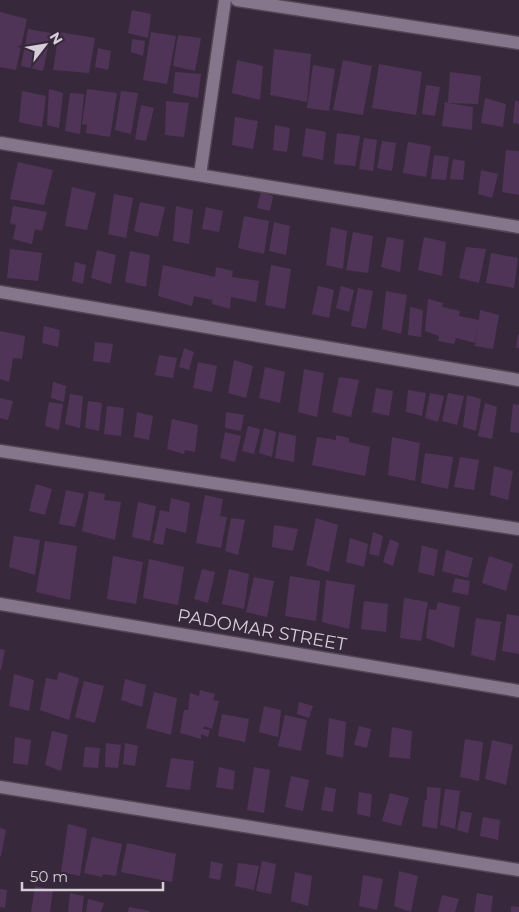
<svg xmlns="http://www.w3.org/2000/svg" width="519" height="912" viewBox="0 0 519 912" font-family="Montserrat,sans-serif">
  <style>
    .building { fill: #503458 }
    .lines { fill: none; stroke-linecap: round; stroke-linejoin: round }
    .street-casing { stroke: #524655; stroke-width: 15 }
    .secondary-casing { stroke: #524655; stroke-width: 15 }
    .street { stroke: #86768b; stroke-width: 12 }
    .secondary { stroke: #86768b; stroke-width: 12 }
    .labels { text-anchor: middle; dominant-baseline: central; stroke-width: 4; stroke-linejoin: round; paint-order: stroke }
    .street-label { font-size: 18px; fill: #d6cdd9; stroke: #37293b }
  </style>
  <rect width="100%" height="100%" fill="#37293b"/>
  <g class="building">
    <path d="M132,10L151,14L148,38L128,33Z"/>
    <path d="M0,12L27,19L16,70L0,67Z"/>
    <path d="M28,29L51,33L43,71L21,66Z"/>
    <path d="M59,32L95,38L89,73L53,70Z"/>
    <path d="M151,32L176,36L167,84L143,80Z"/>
    <path d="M178,35L201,38L195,71L173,66Z"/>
    <path d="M132,39L145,41L143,56L131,52Z"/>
    <path d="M98,48L111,51L108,70L95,67Z"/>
    <path d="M274,49L311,54L307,102L270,95Z"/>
    <path d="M237,60L263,66L260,100L232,93Z"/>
    <path d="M343,60L372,66L363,115L333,110Z"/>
    <path d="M379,64L422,72L416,115L372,108Z"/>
    <path d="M313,65L335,69L329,111L307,108Z"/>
    <path d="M175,72L201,74L198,98L173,93Z"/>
    <path d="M450,72L481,76L478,104L448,103L473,107L472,130L442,126L445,102L448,103Z"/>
    <path d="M426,85L440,87L435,116L422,114Z"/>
    <path d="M49,89L63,93L59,128L47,125Z"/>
    <path d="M87,89L117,93L110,137L86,133L87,125L82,124Z"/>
    <path d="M22,91L46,96L42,127L19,122Z"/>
    <path d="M121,91L138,93L131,134L115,130Z"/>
    <path d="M70,93L84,94L80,134L65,131Z"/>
    <path d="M485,98L506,104L503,127L481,123Z"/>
    <path d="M166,101L189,103L184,137L165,135Z"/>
    <path d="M515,101H519V124L513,123Z"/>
    <path d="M141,105L154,108L146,141L135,139Z"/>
    <path d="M235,117L258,121L253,149L232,145Z"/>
    <path d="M275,125L290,128L287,152L273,150Z"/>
    <path d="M306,128L326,132L323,160L302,156Z"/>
    <path d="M337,133L360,136L355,166L334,164Z"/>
    <path d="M364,138L377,140L373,171L359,169Z"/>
    <path d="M382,141L396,143L392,171L377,168Z"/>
    <path d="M408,142L431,146L426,177L403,173Z"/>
    <path d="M506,150L519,151V195L502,192Z"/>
    <path d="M434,155L449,157L446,180L431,179Z"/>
    <path d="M453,159L465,161L463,180L450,179Z"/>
    <path d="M18,162L53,170L44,205L10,199Z"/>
    <path d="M481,170L498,174L492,198L478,194Z"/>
    <path d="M72,187L96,193L87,230L65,226Z"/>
    <path d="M261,192L273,196L270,211L257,208Z"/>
    <path d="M114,194L133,198L126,238L108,234Z"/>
    <path d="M140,202L165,207L158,237L134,231Z"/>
    <path d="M13,206L47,212L42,231L35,229L32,244L13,239L16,225L10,223Z"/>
    <path d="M176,206L193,210L189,244L173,241Z"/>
    <path d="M206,207L223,211L219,232L202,229Z"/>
    <path d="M244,216L269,221L264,254L238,248Z"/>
    <path d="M274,222L290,226L286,255L269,251Z"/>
    <path d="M331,227L347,231L343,269L326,265Z"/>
    <path d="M353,232L373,236L368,273L346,270Z"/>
    <path d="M387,237L404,240L400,272L381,267Z"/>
    <path d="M424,237L446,242L442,276L418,270Z"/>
    <path d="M466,247L486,249L479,283L459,278Z"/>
    <path d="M10,249L42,253L38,281L7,278Z"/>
    <path d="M97,250L116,255L111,284L91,278Z"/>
    <path d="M130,251L150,255L146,287L125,282Z"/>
    <path d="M491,253L518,258L514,288L486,283Z"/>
    <path d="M75,262L86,265L83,284L72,281Z"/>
    <path d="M163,265L215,277L216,267L233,271L232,277L259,281L256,302L231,297L230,309L212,304L213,294L212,300L194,296L192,306L158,296Z"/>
    <path d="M271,265L291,269L285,309L265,305Z"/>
    <path d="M318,286L334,290L329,318L312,314Z"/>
    <path d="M341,286L354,290L349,312L336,308Z"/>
    <path d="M358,288L373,291L366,329L351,326Z"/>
    <path d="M386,291L407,295L401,334L382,329Z"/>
    <path d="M428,299L443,303L442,307L460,311L459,316L479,320L480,310L499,315L493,349L475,346L478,324L475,343L456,338L454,344L438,341L439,336L425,331Z"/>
    <path d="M410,307L423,310L421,337L408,335Z"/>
    <path d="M44,326L60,330L58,347L42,343Z"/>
    <path d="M0,331L25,336L22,359L13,358L9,382L0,379Z"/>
    <path d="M518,334H519V348H516Z"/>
    <path d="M95,342L113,344L110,363L93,361Z"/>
    <path d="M184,348L194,352L189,370L179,367Z"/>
    <path d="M159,355L177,358L173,378L155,375Z"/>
    <path d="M234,360L253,366L246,398L228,393Z"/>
    <path d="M198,362L217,366L212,392L193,388Z"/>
    <path d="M265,367L285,372L280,403L259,398Z"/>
    <path d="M304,369L324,373L317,417L298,412Z"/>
    <path d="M339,377L359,380L351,417L332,412Z"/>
    <path d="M53,382L66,386L64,402L51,398Z"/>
    <path d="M376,388L393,391L389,416L372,412Z"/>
    <path d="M408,390L426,393L422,416L406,412Z"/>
    <path d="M430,393L444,396L438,422L425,418Z"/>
    <path d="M448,393L464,396L457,425L442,421Z"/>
    <path d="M70,394L83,396L80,428L65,424Z"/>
    <path d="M467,395L481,399L476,431L463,427Z"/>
    <path d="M0,398L13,401L8,420L0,418Z"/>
    <path d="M88,401L102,403L99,431L85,428Z"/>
    <path d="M49,402L63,404L59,430L45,426Z"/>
    <path d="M485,403L497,407L492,439L478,436Z"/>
    <path d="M513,404L519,405V433L510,432Z"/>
    <path d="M107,406L124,408L121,436L104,434Z"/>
    <path d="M137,412L153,416L149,440L134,437Z"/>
    <path d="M226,412L244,415L241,431L225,428Z"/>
    <path d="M172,419L198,425L195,452L185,450L184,454L167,449Z"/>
    <path d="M248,426L260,429L254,454L242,451Z"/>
    <path d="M264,428L276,432L272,457L259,453Z"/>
    <path d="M225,432L241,436L235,462L220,458Z"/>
    <path d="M279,432L296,436L294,462L275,458Z"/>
    <path d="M336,435L349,438V442L370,447L365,476L312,465L317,437L336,440Z"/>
    <path d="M392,437L420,443L415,481L388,475Z"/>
    <path d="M425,453L453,457L448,489L421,483Z"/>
    <path d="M460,457L479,460L474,490L454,487Z"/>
    <path d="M494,466L513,471L508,500L490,495Z"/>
    <path d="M36,484L52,489L45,515L29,511Z"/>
    <path d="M66,490L84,494L75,527L59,524Z"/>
    <path d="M89,491L105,494L104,500L121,502L115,540L82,531Z"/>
    <path d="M205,495L223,499L220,516L227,517L221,548L196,543Z"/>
    <path d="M171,498L190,503L186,533L166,528L163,545L153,543L160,510L169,512Z"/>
    <path d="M138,502L156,506L150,541L132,537Z"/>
    <path d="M231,518L245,520L238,555L225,551Z"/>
    <path d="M316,518L338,525L329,572L306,565Z"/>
    <path d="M274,525L298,529L293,551L272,547Z"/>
    <path d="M373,532L383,536L379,556L369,554Z"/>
    <path d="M14,536L40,540L35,575L9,567Z"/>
    <path d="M350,538L368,544L364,567L346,562Z"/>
    <path d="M390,539L399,543L393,566L383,562Z"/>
    <path d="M45,541L77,546L70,600L36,592Z"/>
    <path d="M422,545L438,550L434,576L418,572Z"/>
    <path d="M446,550L473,558L468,578L442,571Z"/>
    <path d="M113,556L143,562L136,604L107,599Z"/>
    <path d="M489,556L513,564L506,591L482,583Z"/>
    <path d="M149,559L184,567L178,605L143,598Z"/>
    <path d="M202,569L215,572L208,603L194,599Z"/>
    <path d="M229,569L249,574L244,609L222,604Z"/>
    <path d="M290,576L320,581L316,621L285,616Z"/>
    <path d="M254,577L274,581L267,617L246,612Z"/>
    <path d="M455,578L470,581L468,595L452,592Z"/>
    <path d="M326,580L355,585L349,629L322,622Z"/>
    <path d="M404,598L428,602L421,641L400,638Z"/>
    <path d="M364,601L388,604L386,632L361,629Z"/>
    <path d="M438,602L460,607L454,648L426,638L429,609L436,610Z"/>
    <path d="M507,614L519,616V654L502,651Z"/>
    <path d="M476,618L501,622L495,661L471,655Z"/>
    <path d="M0,649L5,650L1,670H0Z"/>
    <path d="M59,672L79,678L69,720L40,710L46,678L57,680Z"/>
    <path d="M14,674L34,680L29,711L9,706Z"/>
    <path d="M125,679L146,685L142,707L121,700Z"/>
    <path d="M84,681L104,686L95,723L75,717Z"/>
    <path d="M200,690L215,694L213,700L219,701L212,729L204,726L203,729L210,730L208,737L201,734V739L180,733L184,710H188L190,693L199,696Z"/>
    <path d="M154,692L177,698L171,735L146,728Z"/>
    <path d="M299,702L313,706L309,718L297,714Z"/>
    <path d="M264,706L281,710L278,737L259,732Z"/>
    <path d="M222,714L249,719L245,742L218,736Z"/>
    <path d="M285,715L307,720L301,751L278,746Z"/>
    <path d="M329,718L346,722L343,758L326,754Z"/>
    <path d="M359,726L371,729L367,748L354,745Z"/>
    <path d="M392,727L412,731L410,759L389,757Z"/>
    <path d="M52,731L68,735L61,771L45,765Z"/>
    <path d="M15,737L31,740L28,765L13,763Z"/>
    <path d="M465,739L483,742L479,781L460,777Z"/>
    <path d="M492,740L513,745L506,785L485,779Z"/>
    <path d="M106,743L121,745L118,768L105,767Z"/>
    <path d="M125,743L138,746L135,766L123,764Z"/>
    <path d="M85,747L100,748L98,768L83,767Z"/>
    <path d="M171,758L194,761L190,790L166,787Z"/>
    <path d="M219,767L235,771L233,790L216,787Z"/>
    <path d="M254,767L270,770L264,813L247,810Z"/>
    <path d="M291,776L309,780L303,811L285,807Z"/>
    <path d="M325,787L336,789L333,812L321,810Z"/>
    <path d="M427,787L441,788L437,829L422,826L425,800H427Z"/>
    <path d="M445,789L460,791L455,829L440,825Z"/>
    <path d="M359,792L372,794L370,817L357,814Z"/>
    <path d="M390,793L409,798L401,826L382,821Z"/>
    <path d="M461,811L472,813L468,833L457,830Z"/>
    <path d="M483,817L500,820L498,840L480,836Z"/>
    <path d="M68,824L87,829L80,876L61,872Z"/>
    <path d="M0,828L6,830L1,856H0Z"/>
    <path d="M92,837L122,844L116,876L103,874L102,877L84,873Z"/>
    <path d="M127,843L176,854L172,882L121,872Z"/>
    <path d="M211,861L223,864L220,880L209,878Z"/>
    <path d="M262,861L276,864L271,894L256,891Z"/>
    <path d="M238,863L259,866L254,890L235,886Z"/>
    <path d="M399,871L418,876L411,912L394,906Z"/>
    <path d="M295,872L312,876L308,906L291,901Z"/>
    <path d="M363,875L383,879L377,910L359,906Z"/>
    <path d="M35,886L53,890L50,912H31Z"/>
    <path d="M0,889L7,890L5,908L0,907Z"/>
    <path d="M70,893L84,896L82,912H68Z"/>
    <path d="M477,893L493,896L491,912H474Z"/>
    <path d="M442,895L459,899L455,912H438Z"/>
    <path d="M88,899L104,903L101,912H86Z"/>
    <path d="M511,906L519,907V912H511Z"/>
    <path d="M129,907L150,911V912H128Z"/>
  </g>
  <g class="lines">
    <defs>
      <g id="street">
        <path d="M0,143L519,227"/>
        <path d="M200,175L225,0"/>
        <path d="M0,292L519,380"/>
        <path d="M0,451L519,529"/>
        <path d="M0,604L519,691"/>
        <path d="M0,787L519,870"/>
      </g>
      <path id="secondary" d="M237,0L519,43"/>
    </defs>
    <use href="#street" class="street-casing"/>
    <use href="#secondary" class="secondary-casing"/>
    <use href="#street" class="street"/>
    <use href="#secondary" class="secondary"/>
  </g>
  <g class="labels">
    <g class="street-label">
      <text transform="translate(262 630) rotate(10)">PADOMAR STREET</text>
    </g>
  </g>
  <g transform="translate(45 45) rotate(59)" stroke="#37293b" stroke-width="4" paint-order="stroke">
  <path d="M0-4L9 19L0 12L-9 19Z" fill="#d6cdd9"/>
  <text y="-8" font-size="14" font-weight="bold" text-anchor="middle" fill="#d6cdd9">N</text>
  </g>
  <path d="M22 882v8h141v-8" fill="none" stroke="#d6cdd9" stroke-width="2.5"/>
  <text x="30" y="882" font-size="15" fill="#d6cdd9" stroke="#37293b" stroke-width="4" paint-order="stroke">50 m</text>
</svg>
